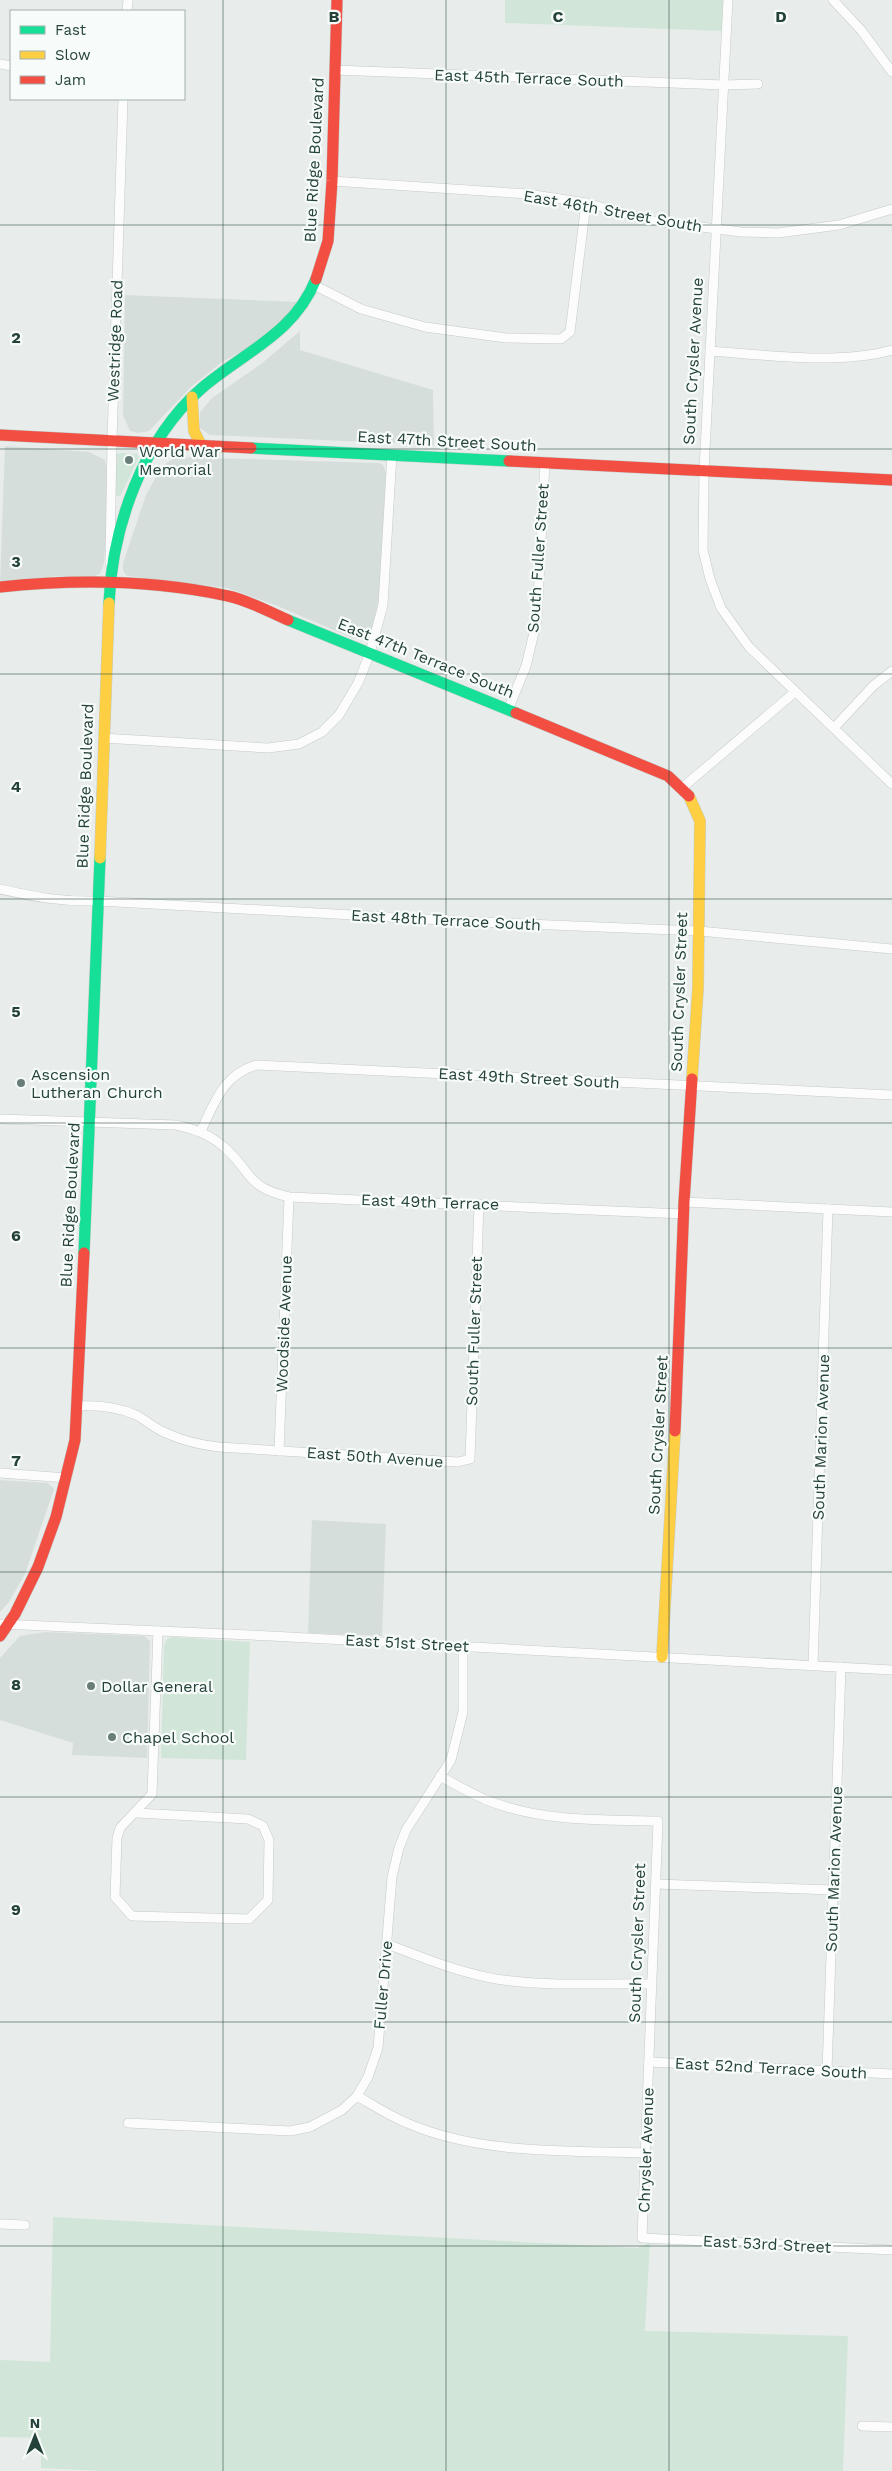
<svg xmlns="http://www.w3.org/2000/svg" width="892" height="2471" viewBox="0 0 892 2471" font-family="'Work Sans',sans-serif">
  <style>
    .built { fill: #d6dedb }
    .green { fill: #d1e6d8 }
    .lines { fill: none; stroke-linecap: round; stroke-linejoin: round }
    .street-casing { stroke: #c5cac8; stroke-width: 10 }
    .fast-casing { stroke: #c3cbc8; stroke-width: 12 }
    .slow-casing { stroke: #c3cbc8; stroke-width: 12 }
    .jam-casing { stroke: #c3cbc8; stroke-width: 12 }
    .street { stroke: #fcfcfc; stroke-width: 9 }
    .fast { stroke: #16e098; stroke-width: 11 }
    .slow { stroke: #ffcf43; stroke-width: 11 }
    .jam { stroke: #f24e42; stroke-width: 11 }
    .grid { fill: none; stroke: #24423a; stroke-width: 1; stroke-opacity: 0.55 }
    .poi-dot { fill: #697e78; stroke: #f7fbf9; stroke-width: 2 }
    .labels { text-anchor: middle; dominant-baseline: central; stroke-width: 4.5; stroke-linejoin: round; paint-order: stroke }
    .street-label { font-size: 16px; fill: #24423a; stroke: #f7fbf9 }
    .poi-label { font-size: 16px; fill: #24423a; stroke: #f7fbf9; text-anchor: start }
    .grid-label { font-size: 16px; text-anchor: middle; font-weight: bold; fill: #24423a; stroke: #f7fbf9; stroke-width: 4.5; stroke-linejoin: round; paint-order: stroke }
  </style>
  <rect width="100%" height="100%" fill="#e8edeb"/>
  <g class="built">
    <path d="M125,295L297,302L284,319L257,343L222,362L191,387L149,431L138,433L130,431L123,415Z"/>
    <path d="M300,331V350L433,390L434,445L210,435L200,428V412L212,398L261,364Z"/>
    <path d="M5,446L89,452L105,460L108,477L107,523L104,563L100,574L91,577L56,576L0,583Z"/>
    <path d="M176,457L379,463L383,465L386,473L379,597L372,631L368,637L362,639L350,637L275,605L227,588L127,576L123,571V563L146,495L162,466Z"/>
    <path d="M0,1480L48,1483L54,1489L25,1574L9,1602L0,1612Z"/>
    <path d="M312,1520L386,1524L382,1636L308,1633Z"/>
    <path d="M45,1632L144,1636L150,1641L147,1758L72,1755L73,1743L0,1720V1658L20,1636Z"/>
  </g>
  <g class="green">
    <path d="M505,0H723L722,31L505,23Z"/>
    <path d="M121,453L137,454L139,457L122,493L120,496H116V454Z"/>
    <path d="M173,1637L250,1642L246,1760L161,1758L164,1645L167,1639Z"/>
    <path d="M53,2217L637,2248L650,2243L645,2331L848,2336L843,2471H104L41,2468V2438L0,2437V2360L50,2362Z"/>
  </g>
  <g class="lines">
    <defs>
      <g id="street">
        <path d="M728,0L704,470L703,550L710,579L721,608L749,647L892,784"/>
        <path d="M833,0L861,30L892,72"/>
        <path d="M127,11L128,0"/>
        <path d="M0,64L11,66"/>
        <path d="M335,70L724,85L758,84"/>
        <path d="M332,181L528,194L586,203L654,221L741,232L778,233L839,225L892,209"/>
        <path d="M314,285L361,309L425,327L506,338L561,339L570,332L586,203"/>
        <path d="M710,351C765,355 839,365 892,350"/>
        <path d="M110,563L112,440L123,99"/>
        <path d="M508,710L526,666L537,620L545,462"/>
        <path d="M834,728L873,686L892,671"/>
        <path d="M103,738L268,748L299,744L322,732L339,715L358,683L370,653L383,605L392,454"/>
        <path d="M683,787L795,692"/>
        <path d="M0,889C35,897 62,902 98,901L479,922L699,931L892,949"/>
        <path d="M0,1119L176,1125C194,1129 209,1134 224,1147C252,1171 245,1187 289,1197L684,1214"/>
        <path d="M201,1131C215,1102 223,1075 256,1065L892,1095"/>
        <path d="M684,1202L892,1212"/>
        <path d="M78,1406C97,1405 118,1407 136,1415C146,1420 155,1429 166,1433C183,1441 201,1445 219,1447L458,1462L470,1459L479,1204"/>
        <path d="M279,1451L289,1197"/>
        <path d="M0,1473L67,1478"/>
        <path d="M0,1624L271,1636L892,1670"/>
        <path d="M813,1665L828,1209"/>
        <path d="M440,1776C454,1784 469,1792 484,1799C539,1822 600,1820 658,1821L642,2238L892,2250"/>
        <path d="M137,1813L248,1819L263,1826L269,1840L268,1900L249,1919L132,1916L115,1897L117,1838L120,1828L152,1794L158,1631"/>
        <path d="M656,1884L833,1890"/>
        <path d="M387,1944C423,1958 458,1972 496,1979C547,1987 601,1983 652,1984"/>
        <path d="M649,2062L892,2074"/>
        <path d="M827,2071L841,1667"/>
        <path d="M357,2096C373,2105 390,2116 407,2123C480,2155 567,2150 645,2153"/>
        <path d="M128,2123L290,2131L310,2127L342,2110L357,2096L368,2077L378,2048L392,1877L399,1848L406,1830L451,1760L463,1712V1647"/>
        <path d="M0,2224L25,2225"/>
        <path d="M862,2426L892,2427"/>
      </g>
      <g id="fast">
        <path d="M251,448L509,461"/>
        <path d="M109,603C112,527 143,439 202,388C244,352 294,334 316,279"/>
        <path d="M288,620L516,713"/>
        <path d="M84,1253L100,858"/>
      </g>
      <g id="slow">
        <path d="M192,397L194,431L201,445"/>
        <path d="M689,796L700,821L698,988L692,1079"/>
        <path d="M100,858L109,603"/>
        <path d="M662,1657L675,1431"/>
      </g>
      <g id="jam">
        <path d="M316,279L328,241L332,181L337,0"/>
        <path d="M0,435L251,448"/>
        <path d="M509,461L892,480"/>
        <path d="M0,587C75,579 154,580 228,596C248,600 269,612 288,620"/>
        <path d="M516,713L668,776L689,796"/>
        <path d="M675,1431L684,1202L692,1079"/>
        <path d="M0,1636L15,1614L38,1567L56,1517L75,1440L84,1253"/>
      </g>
    </defs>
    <use href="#street" class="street-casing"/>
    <use href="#fast" class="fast-casing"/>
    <use href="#slow" class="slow-casing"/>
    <use href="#jam" class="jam-casing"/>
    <use href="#street" class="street"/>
    <use href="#fast" class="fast"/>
    <use href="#slow" class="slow"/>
    <use href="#jam" class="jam"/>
  </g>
  <path class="grid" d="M223,0V2471M446,0V2471M669,0V2471M0,225H892M0,449H892M0,674H892M0,899H892M0,1123H892M0,1348H892M0,1572H892M0,1797H892M0,2022H892M0,2246H892"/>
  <g class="poi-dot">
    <circle cx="129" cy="460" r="5"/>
    <circle cx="21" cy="1083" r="5"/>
    <circle cx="91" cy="1686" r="5"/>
    <circle cx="112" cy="1737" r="5"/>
  </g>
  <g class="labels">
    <g class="street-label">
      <text transform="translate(529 78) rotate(2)">East 45th Terrace South</text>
      <text transform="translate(314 160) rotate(-87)">Blue Ridge Boulevard</text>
      <text transform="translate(613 211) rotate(10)">East 46th Street South</text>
      <text transform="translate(115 341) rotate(-88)">Westridge Road</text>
      <text transform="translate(693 361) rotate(-87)">South Crysler Avenue</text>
      <text transform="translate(447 441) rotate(3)">East 47th Street South</text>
      <text transform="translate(538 558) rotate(-86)">South Fuller Street</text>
      <text transform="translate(426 658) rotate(22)">East 47th Terrace South</text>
      <text transform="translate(85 786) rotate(-88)">Blue Ridge Boulevard</text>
      <text transform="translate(446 920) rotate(3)">East 48th Terrace South</text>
      <text transform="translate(679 992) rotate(-88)">South Crysler Street</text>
      <text transform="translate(529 1078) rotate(3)">East 49th Street South</text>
      <text transform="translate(430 1202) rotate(2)">East 49th Terrace</text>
      <text transform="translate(70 1205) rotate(-87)">Blue Ridge Boulevard</text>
      <text transform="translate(284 1324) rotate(-88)">Woodside Avenue</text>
      <text transform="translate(474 1331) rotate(-88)">South Fuller Street</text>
      <text transform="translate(658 1435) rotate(-87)">South Crysler Street</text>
      <text transform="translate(821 1437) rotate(-88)">South Marion Avenue</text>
      <text transform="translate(375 1457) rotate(4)">East 50th Avenue</text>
      <text transform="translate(407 1643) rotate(3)">East 51st Street</text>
      <text transform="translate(834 1869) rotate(-88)">South Marion Avenue</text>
      <text transform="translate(637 1943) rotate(-88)">South Crysler Street</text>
      <text transform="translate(383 1985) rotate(-85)">Fuller Drive</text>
      <text transform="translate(771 2068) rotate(3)">East 52nd Terrace South</text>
      <text transform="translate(646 2150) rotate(-88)">Chrysler Avenue</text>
      <text transform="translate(767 2244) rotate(3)">East 53rd Street</text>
    </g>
    <g class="poi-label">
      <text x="139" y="451">World War<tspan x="139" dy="18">Memorial</tspan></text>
      <text x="31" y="1074">Ascension<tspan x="31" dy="18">Lutheran Church</tspan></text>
      <text x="101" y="1686">Dollar General</text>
      <text x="122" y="1737">Chapel School</text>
    </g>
  </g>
  <g class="grid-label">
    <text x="334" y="22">B</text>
    <text x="558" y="22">C</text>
    <text x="781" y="22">D</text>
    <text x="16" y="343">2</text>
    <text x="16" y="567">3</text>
    <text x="16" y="792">4</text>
    <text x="16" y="1017">5</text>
    <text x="16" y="1241">6</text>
    <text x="16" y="1466">7</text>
    <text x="16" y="1690">8</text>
    <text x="16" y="1915">9</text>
  </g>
  <rect x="10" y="10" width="175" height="90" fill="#f7fbf9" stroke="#a3b1ad"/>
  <rect x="20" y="26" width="25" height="8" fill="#16e098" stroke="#a3b1ad"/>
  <text x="55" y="35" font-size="15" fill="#24423a">Fast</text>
  <rect x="20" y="51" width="25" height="8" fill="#ffcf43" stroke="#a3b1ad"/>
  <text x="55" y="60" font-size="15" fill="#24423a">Slow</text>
  <rect x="20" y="76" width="25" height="8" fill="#f24e42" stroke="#a3b1ad"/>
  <text x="55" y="85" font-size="15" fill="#24423a">Jam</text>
  <g transform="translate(35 2436)" stroke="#f7fbf9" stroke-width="4" paint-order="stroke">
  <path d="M0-4L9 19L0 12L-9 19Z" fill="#24423a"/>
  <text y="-8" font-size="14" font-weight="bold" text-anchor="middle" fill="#24423a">N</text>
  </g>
</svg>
